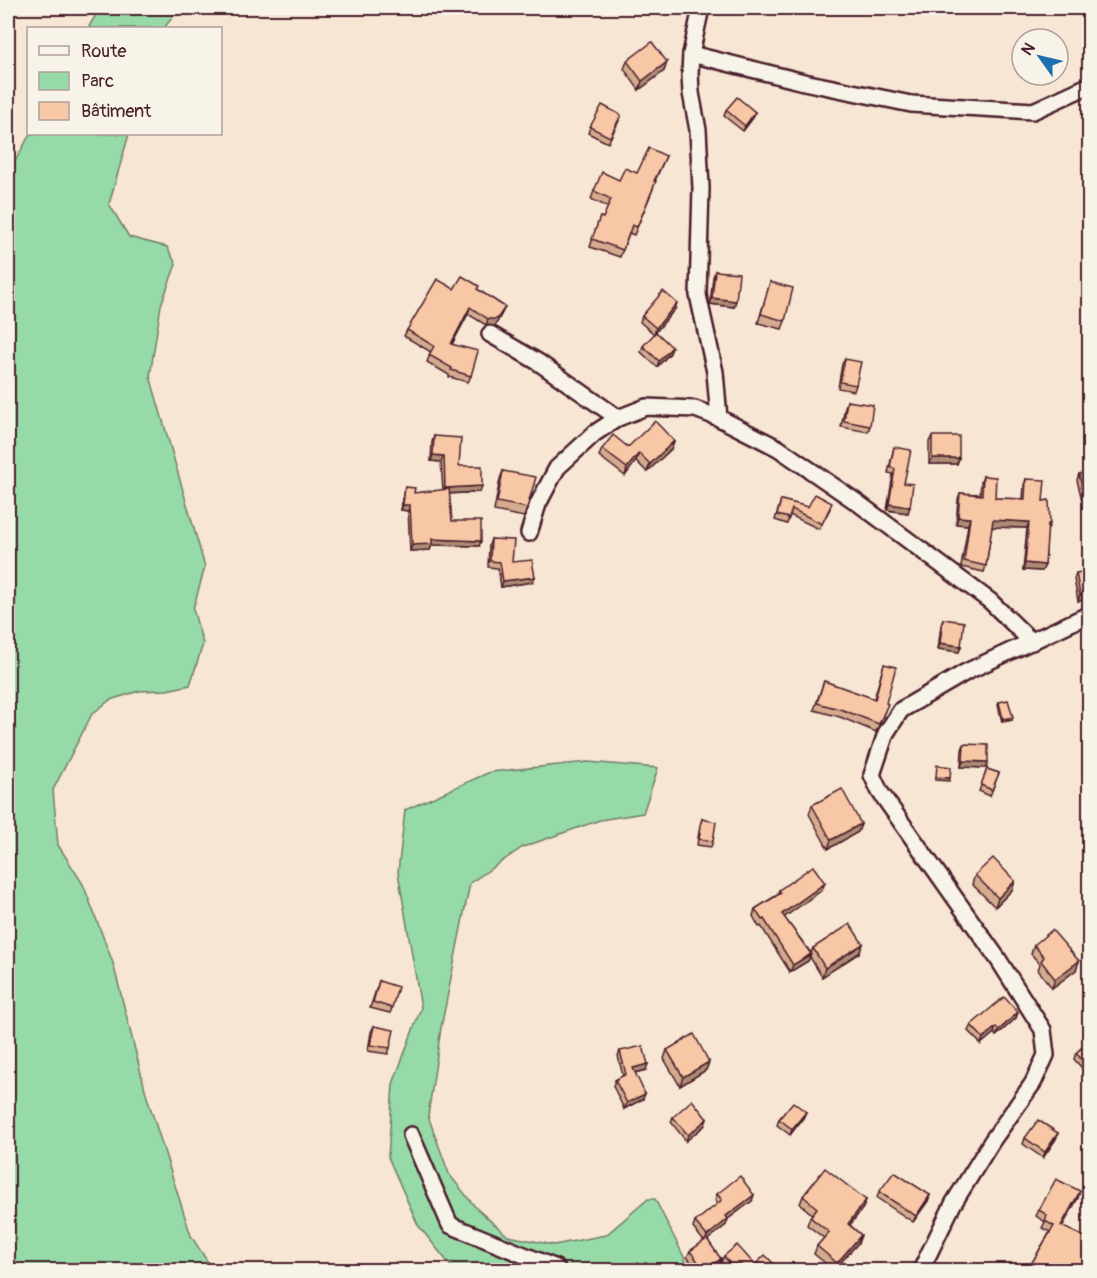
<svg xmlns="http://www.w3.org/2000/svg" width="1097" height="1278" viewBox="0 0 1097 1278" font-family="Pangolin,sans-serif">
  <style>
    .green { fill: #96dba7; stroke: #707d69; stroke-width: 1.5 }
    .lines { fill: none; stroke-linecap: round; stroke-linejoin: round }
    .minor-casing { stroke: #4a1f2b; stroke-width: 20 }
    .minor { stroke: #f7f3e8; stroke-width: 15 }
    .wall { fill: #d4ab8f; stroke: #4a1f2b; stroke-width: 1.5 }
    .shaded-wall { fill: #ad8b74; stroke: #4a1f2b; stroke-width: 1.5 }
    .building { fill: #f7c7a6; stroke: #4a1f2b; stroke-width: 1.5 }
  </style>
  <rect width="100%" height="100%" fill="#f7e6d4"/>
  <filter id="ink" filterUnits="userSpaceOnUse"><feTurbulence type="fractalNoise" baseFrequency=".0167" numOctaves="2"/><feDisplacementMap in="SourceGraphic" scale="12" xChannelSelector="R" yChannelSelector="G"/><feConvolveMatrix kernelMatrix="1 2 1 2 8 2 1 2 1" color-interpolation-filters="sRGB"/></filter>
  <g filter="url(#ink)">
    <g class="green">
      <path d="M100,8H180L164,28H88Z"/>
      <path d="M30,134H129L109,204L129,237L167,247L176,264L161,305L150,376L205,567L193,609L203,644L190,685L167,690L139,691L110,700L92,714L53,790L58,845L83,884L113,963L147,1097L191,1236L213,1270H8V626L9,624L8,620V171L12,167Z"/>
      <path d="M588,762L658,768L643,813L600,820L523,847L470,883L441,1028L428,1116L449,1174L476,1208L508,1236L554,1245L606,1235L648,1199H655L689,1267L693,1270H454L418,1225L388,1157L393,1084L421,1008L398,872L405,810L490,772Z"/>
    </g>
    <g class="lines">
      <defs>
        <g id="minor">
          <path d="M701,8L691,54L690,74L691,93L698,130L701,188L698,295L715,372L719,418"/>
          <path d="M691,54L804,82L911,104L1033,111L1090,85"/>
          <path d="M490,334L538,362L618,418"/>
          <path d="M529,533L538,504L557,468L595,433L618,418L646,407L695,409L719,418L778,448L858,503L990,601L1032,642"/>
          <path d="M411,1135L450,1225L556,1268L558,1270"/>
          <path d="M921,1270L953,1204L992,1141L1033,1083L1046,1055L1043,1030L998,959L880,792L872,775L886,733L901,710L966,672L1090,614"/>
        </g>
      </defs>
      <use href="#minor" class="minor-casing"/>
      <use href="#minor" class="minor"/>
    </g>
    <g class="wall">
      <path d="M627,61L667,62L664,71L639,90L624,69Z"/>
      <path d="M726,110L755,112L753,118L743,131L724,116Z"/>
      <path d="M619,121L608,143L588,133L590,127Z"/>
      <path d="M666,156L655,181L653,189L634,235L629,233L620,257L590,247L600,217L603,218L608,207L591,199L594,191L619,180L637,173Z"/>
      <path d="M715,271L734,307L710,304L713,277Z"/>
      <path d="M770,282L785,321L782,329L758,323Z"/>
      <path d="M454,289H477L505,307L502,313L495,326L486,325L468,314L452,344L471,376L468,382L449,377V375L427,362L431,352L404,336L407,330Z"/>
      <path d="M675,309L654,334L640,322L642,316Z"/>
      <path d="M643,346L672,347L670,353L657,367L641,352Z"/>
      <path d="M845,359L856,385L854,391L838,388L842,364Z"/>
      <path d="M847,401L870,426L868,432L841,427L845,407Z"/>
      <path d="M434,436L480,492L449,494L452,521L479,546L432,545L430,550L410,551L408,511L401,510L403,493L405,487L414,493L443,490L441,462L431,461L432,442Z"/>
      <path d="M932,436L959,458L957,464H929V442Z"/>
      <path d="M674,441L671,449L647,472L636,461L625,476L599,456L602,449Z"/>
      <path d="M894,447L904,483L908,513L887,510L893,474L888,473Z"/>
      <path d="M503,471L527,508L524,517L494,511L500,479Z"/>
      <path d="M1089,472V498L1082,500L1077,480L1079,474Z"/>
      <path d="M983,476L995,498L1023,499L1024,485L1026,479L1043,501L1050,524L1047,531L1045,565L1042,571L1023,570L1027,528L992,527L986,566L984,572L961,567L968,525L956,524L958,499L960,493L980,494L981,482Z"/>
      <path d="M781,500L808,507L830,509L819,529L790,515L787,524L775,520Z"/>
      <path d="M491,539L512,562L532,582L501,587L498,568L488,567L489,545Z"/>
      <path d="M1089,571V599L1078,601L1074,579L1076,573Z"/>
      <path d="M943,619L961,646L959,652L938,649L941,625Z"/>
      <path d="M884,664L886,703L885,711L876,732L840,717L814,710L824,681L874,699Z"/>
      <path d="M999,702L1012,720L1002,722L998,705Z"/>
      <path d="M964,744L986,768L961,767L962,750Z"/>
      <path d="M987,769L999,773L990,796L979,791Z"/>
      <path d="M812,805L861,824L858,832L828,849L809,814Z"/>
      <path d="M702,819L713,841L711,847L697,845L700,825Z"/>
      <path d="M975,875L1015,881L1012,890L995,907L972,884Z"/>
      <path d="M779,890H822L784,917L811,953L813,948L863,944L859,953L822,977L810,957L808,961L790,972L761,926L759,927L753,916L755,909L777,895Z"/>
      <path d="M1034,945L1079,961L1076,970L1052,988L1038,970L1040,964L1031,954Z"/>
      <path d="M379,981L392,1008L390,1013L370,1008Z"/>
      <path d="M1018,1012L1016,1018L996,1036L994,1033L981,1044L968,1031L971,1025Z"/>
      <path d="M374,1026L390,1048L388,1054L368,1051L371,1032Z"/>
      <path d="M1089,1041V1076L1074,1059L1076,1053Z"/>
      <path d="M667,1050L709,1062L706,1070L680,1086L664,1059Z"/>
      <path d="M620,1051L646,1070L635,1073L643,1099L624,1109L613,1086L615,1080L623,1076L618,1056Z"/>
      <path d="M806,1112L803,1118L790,1135L777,1125L779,1119Z"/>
      <path d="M673,1117L705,1125L686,1141L671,1122Z"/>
      <path d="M1058,1133L1056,1139L1043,1158L1023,1144L1025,1138Z"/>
      <path d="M1089,1144V1159L1085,1154L1088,1145Z"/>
      <path d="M879,1192L930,1195L928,1201L913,1222L877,1198Z"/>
      <path d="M717,1194L752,1201L728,1219L726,1225L707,1240L721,1259L719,1265L711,1270H697L687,1257L690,1251L704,1241L693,1228L695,1222L718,1204L715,1200Z"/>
      <path d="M803,1196L866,1200L863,1208L850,1225L861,1235L858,1243L834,1270L814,1254L817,1246L824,1238L807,1225L810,1217L812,1214L800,1204Z"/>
      <path d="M1078,1198L1062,1226L1085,1270H1024L1026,1265L1030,1266L1050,1232L1042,1228L1045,1222L1036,1216L1039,1210Z"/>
      <path d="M724,1256L755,1265L780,1270H729L721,1262Z"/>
    </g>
    <g class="shaded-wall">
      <path d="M667,62L664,71L639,90L642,81Z"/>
      <path d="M755,112L753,118L743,131L745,126Z"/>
      <path d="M712,298L736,301L734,307L710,304Z"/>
      <path d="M677,303L675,309L654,334L656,328Z"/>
      <path d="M470,307L468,314L449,350L451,344Z"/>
      <path d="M505,307L502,313L495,326L486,325L488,319Z"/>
      <path d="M672,347L670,353L657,367L659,361Z"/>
      <path d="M674,441L671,449L647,472L650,464Z"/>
      <path d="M639,453L636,461L625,476L627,468Z"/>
      <path d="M433,455L444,456L441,462L431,461Z"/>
      <path d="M932,458H959L957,464H929Z"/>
      <path d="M482,486L480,492L443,494L445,488Z"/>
      <path d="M1089,493V498L1082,500L1084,494Z"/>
      <path d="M889,504L910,507L908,513L887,510Z"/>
      <path d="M403,505H410L408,511L401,510Z"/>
      <path d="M958,517L970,518L968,525L956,524Z"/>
      <path d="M993,520L1029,522L1027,528L991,527Z"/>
      <path d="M432,539L481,541L479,546L432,545L430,550L410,551L412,545Z"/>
      <path d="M1025,563L1045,565L1042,571L1023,570Z"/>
      <path d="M535,577L532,582L501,587L503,581Z"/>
      <path d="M1089,593V599L1078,601L1080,595Z"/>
      <path d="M940,643L961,646L959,652L938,649Z"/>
      <path d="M1013,717L1012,720L1002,722L1003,719Z"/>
      <path d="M963,761L988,762L986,768L961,767Z"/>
      <path d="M936,777L950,778L949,781L935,780Z"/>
      <path d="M861,824L858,832L828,849L831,840Z"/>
      <path d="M1015,881L1012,890L995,907L998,898Z"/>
      <path d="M825,883L822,890L779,921L782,914Z"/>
      <path d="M863,944L859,953L822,977L825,968Z"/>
      <path d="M811,954L808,961L790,972L793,965Z"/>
      <path d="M1079,961L1076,970L1052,988L1055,979Z"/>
      <path d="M1018,1012L1016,1018L996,1036L999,1030Z"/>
      <path d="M996,1027L994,1033L981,1044L983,1038Z"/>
      <path d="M709,1062L706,1070L680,1086L683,1077Z"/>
      <path d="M648,1064L646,1070L630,1074L633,1068Z"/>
      <path d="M645,1094L643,1099L624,1109L627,1103Z"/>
      <path d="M806,1112L803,1118L790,1135L792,1129Z"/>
      <path d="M707,1119L705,1125L686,1141L688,1135Z"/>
      <path d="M1058,1133L1056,1139L1043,1158L1045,1152Z"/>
      <path d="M1080,1191L1078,1198L1059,1233L1061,1226Z"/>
      <path d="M754,1195L752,1201L728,1219L726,1225L705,1242L707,1236L726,1216Z"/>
      <path d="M930,1195L928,1201L913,1222L916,1216Z"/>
      <path d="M866,1200L863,1208L845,1231L848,1224Z"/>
      <path d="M861,1235L858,1243L834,1270L837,1263Z"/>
      <path d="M721,1259L719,1265L711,1270H705Z"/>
      <path d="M740,1264L738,1270H734V1269Z"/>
    </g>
    <g class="building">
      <path d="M652,42L667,62L642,81L627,61Z"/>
      <path d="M737,97L755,112L745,126L726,110Z"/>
      <path d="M602,105L621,115L610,137L590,127Z"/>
      <path d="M649,148L666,156L654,181H656L637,227L632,225L623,250L592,239L600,217L603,218L611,199L594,191L602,172L619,180L625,168L637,173Z"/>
      <path d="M715,271L739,273L736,301L712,298Z"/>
      <path d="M462,276L479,286L477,289L505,307L497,319H488L470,307L451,344L478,351L471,376L451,370L452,368L429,355L434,346L407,330L437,279L454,289Z"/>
      <path d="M770,282L793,288L785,321L761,314Z"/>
      <path d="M663,291L677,303L656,328L642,316Z"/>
      <path d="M656,332L672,347L659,361L643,346Z"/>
      <path d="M845,359L861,362L856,385L840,382Z"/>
      <path d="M847,401L873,405L870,426L844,421Z"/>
      <path d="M655,421L674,441L650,464L639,453L627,468L602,449L613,435L628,447Z"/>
      <path d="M434,436L461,438L459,466H482V486L445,488L444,456L433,455Z"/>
      <rect x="932" y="436" width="27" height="22"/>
      <path d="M894,447L911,450L904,483L913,484L910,507L889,504L895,469L890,467Z"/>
      <path d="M503,471L536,477L527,508L497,502Z"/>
      <path d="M1089,472V493L1084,494L1079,474Z"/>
      <path d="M983,476L996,477L995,498L1025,499L1026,479L1045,480L1043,501L1049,500L1050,524H1048L1045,565L1025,563L1029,522L993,520L986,566L964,561L970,518L958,517L960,493L982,495Z"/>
      <path d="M405,487L415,488L414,493L449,489L452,521H481V541L432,539V544L412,545L410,505H403Z"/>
      <path d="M815,494L832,503L822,524L792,509L789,518L777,515L781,500L808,507Z"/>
      <path d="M491,539L514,540L512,562L532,560L535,577L503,581L500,562L490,561Z"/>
      <path d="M1089,571V593L1080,595L1076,573Z"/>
      <path d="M943,619L964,622L961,646L940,643Z"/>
      <path d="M884,664L896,667L886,703L888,704L879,724L843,710L817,703L824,681L875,699Z"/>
      <path d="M1008,700L1013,717L1003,719L999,702Z"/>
      <path d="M964,744L988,745V762L963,761Z"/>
      <path d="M937,765L951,767L950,778L936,777Z"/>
      <path d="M987,769L999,773L992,790L981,785Z"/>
      <path d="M842,789L861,824L831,840L812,805Z"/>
      <path d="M702,819L716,822L713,841L699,839Z"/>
      <path d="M993,858L1015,881L998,898L975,875Z"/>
      <path d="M813,866L825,883L782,914L811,954L793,965L764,919L762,920L755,909L781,893L779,890Z"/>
      <path d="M850,924L863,944L825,968L813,948Z"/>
      <path d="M1052,930L1079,961L1055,979L1041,961L1044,957L1034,945Z"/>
      <path d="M379,981L398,987L392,1008L373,1002Z"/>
      <path d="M1004,997L1018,1012L999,1030L996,1027L983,1038L971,1025Z"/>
      <path d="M374,1026L394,1030L390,1048L370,1045Z"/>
      <path d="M694,1034L709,1062L683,1077L667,1050Z"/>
      <path d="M1089,1041V1068L1076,1053Z"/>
      <path d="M643,1046L648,1064L633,1068L645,1094L627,1103L615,1080L626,1074L620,1051Z"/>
      <path d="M692,1100L707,1119L688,1135L673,1117Z"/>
      <path d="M793,1102L806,1112L792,1129L779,1119Z"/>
      <path d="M1038,1120L1058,1133L1045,1152L1025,1138Z"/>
      <path d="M825,1168L866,1200L848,1224L861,1235L837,1263L817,1246L829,1232L810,1217L817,1208L803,1196Z"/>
      <path d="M894,1172L930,1195L916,1216L879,1192Z"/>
      <path d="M740,1176L754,1195L726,1216L728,1219L707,1236L695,1222L722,1200L717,1194Z"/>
      <path d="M1056,1179L1080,1191L1061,1226L1089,1239V1254L1085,1270H1024L1026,1265L1030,1266L1054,1226L1045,1221L1047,1215L1039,1210Z"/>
      <path d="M707,1239L721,1259L704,1270L690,1251Z"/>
      <path d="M737,1245L755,1265L765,1255L780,1270H747L740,1264L734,1269L724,1256Z"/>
    </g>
  </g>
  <rect width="1097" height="1278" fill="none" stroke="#f7f3e8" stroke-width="30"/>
  <rect x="15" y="15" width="1067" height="1248" fill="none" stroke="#4a1f2b" stroke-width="2" filter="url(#ink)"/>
  <rect x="27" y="27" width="195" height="108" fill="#f7f3e8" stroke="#b29e9c" stroke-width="1.5"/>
  <rect x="39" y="46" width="30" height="9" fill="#f7f3e8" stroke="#b29e9c" stroke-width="1.5"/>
  <text x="81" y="57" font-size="18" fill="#4a1f2b">Route</text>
  <rect x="39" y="72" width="30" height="18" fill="#96dba7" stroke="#b29e9c" stroke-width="1.5"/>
  <text x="81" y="87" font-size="18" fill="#4a1f2b">Parc</text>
  <rect x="39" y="102" width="30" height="18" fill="#f7c7a6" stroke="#b29e9c" stroke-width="1.5"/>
  <text x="81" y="117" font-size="18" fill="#4a1f2b">Bâtiment</text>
  <g transform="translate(1040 57) rotate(304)"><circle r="28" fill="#f7f3e8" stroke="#b29e9c" stroke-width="1.5"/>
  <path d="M0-4.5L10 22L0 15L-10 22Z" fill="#1f6fb2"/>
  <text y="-9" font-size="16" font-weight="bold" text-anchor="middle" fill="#4a1f2b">N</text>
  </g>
</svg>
